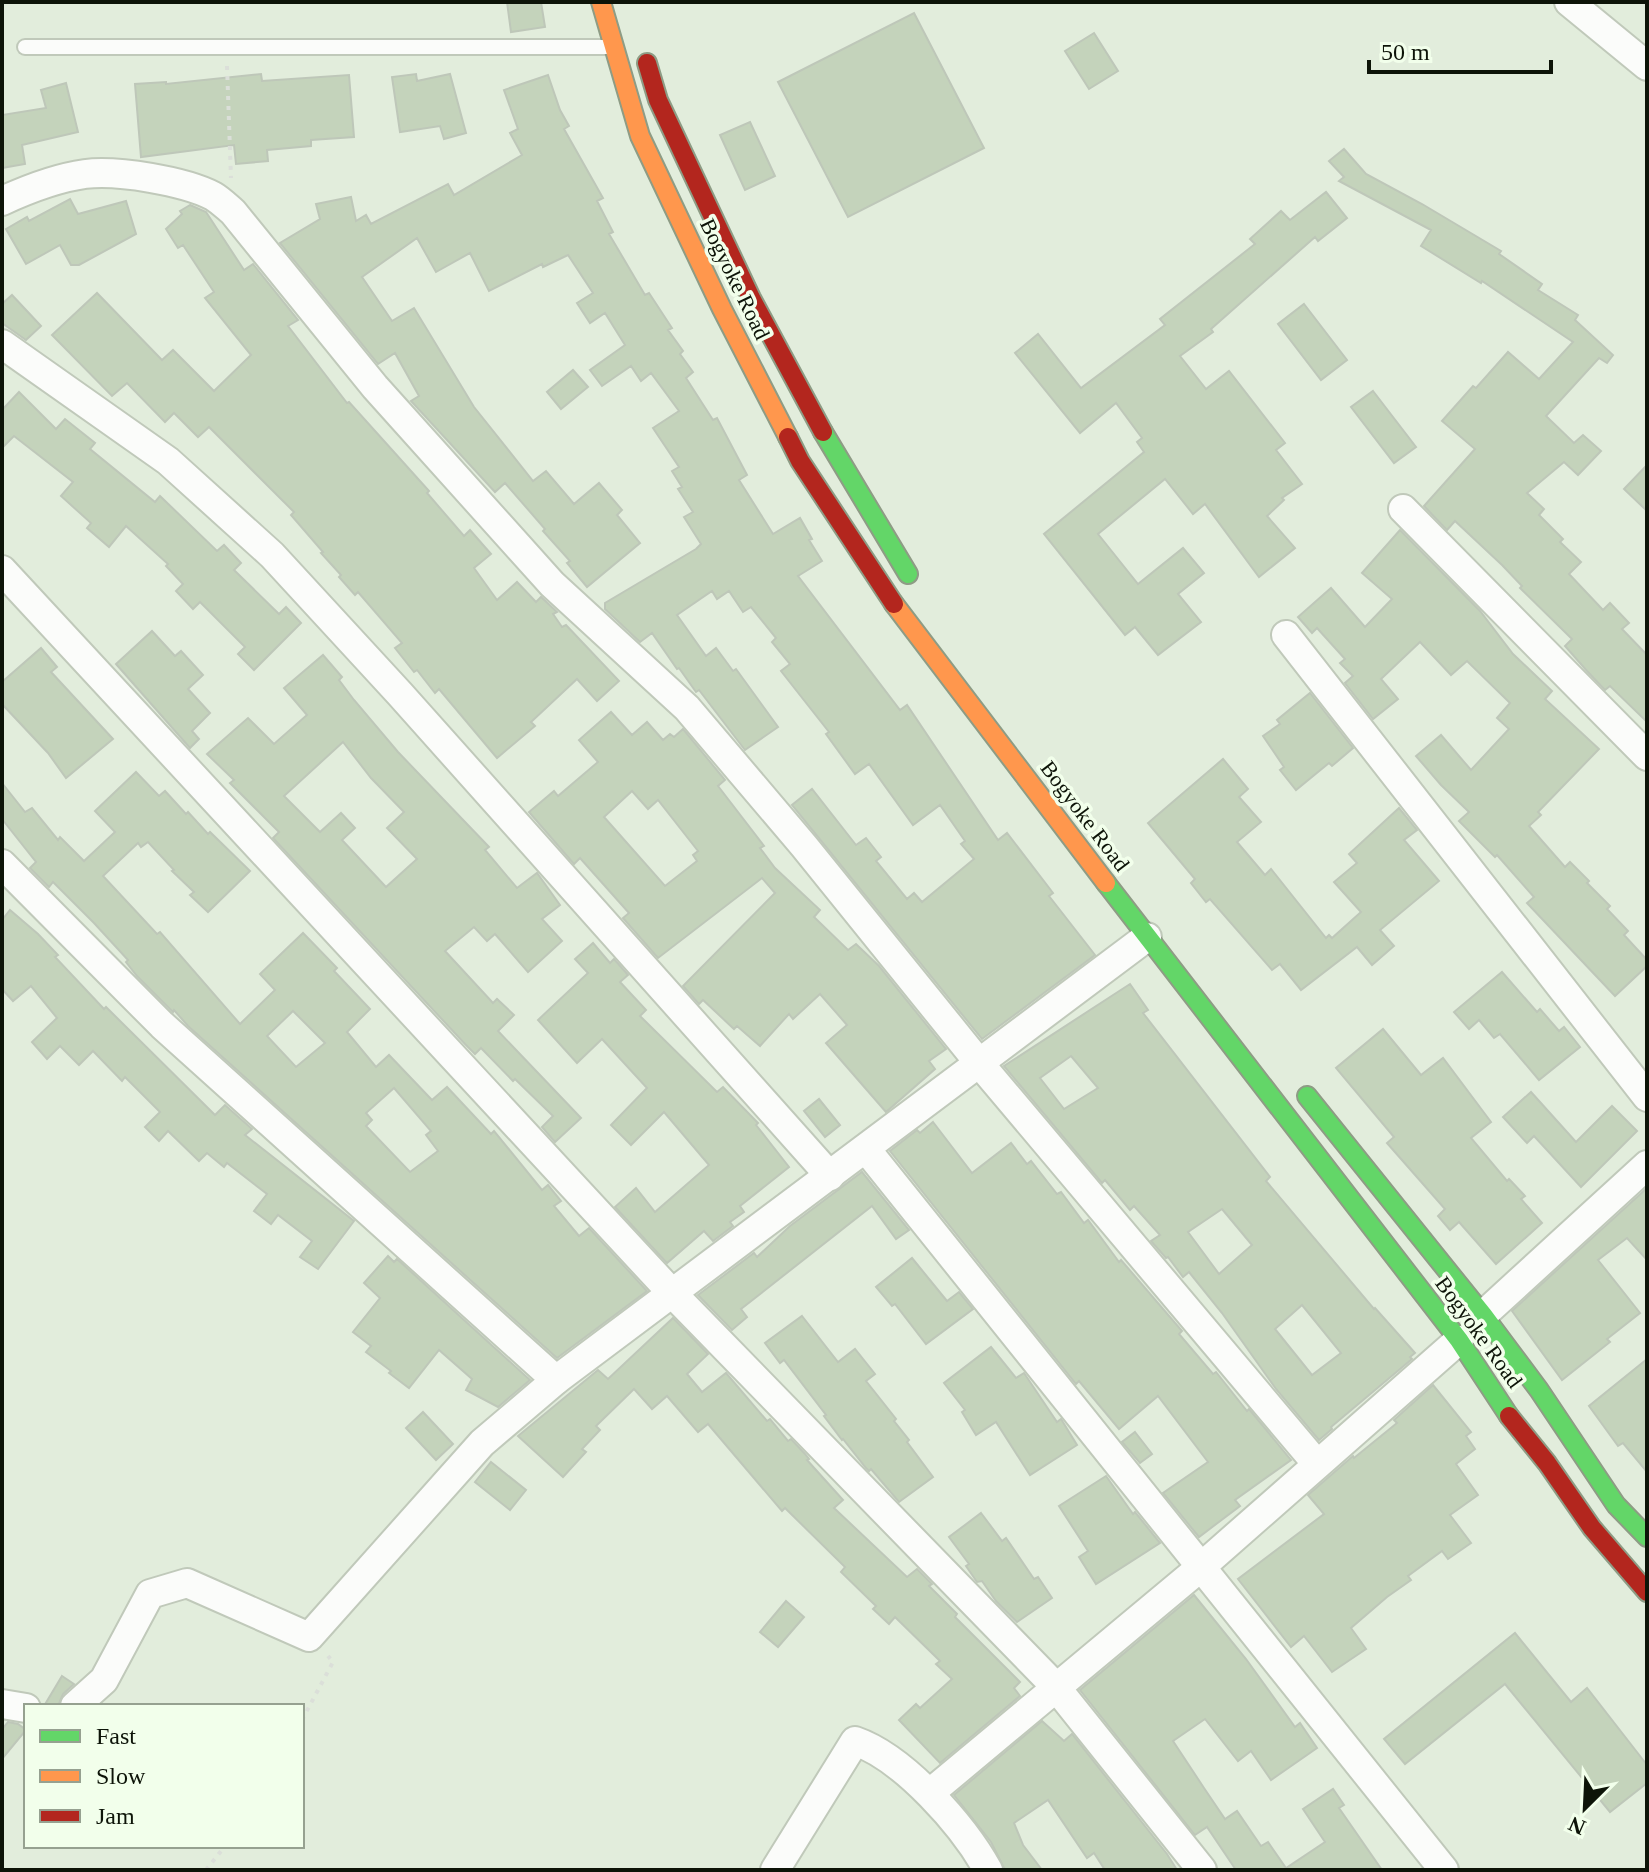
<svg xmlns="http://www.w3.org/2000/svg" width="1649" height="1872" viewBox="0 0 1649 1872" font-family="Georgia,serif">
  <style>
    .building { fill: #c4d3bb; stroke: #bec7b9; stroke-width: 2; fill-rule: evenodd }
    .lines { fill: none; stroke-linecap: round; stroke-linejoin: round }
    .lane-casing { stroke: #c0c9ba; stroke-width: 18 }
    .street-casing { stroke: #c0c9ba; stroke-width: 32 }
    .fast-casing { stroke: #8e9c85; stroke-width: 22 }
    .slow-casing { stroke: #8e9c85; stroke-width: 22 }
    .jam-casing { stroke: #8e9c85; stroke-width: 22 }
    .path { stroke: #dbdfd9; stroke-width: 4; stroke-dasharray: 4 6; stroke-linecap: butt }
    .lane { stroke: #fbfcfa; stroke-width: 14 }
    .street { stroke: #fbfcfa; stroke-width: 28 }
    .fast { stroke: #63d668; stroke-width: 18 }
    .slow { stroke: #ff974d; stroke-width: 18 }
    .jam { stroke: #b3261e; stroke-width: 18 }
    .labels { text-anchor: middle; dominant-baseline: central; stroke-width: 7; stroke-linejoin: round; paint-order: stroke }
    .street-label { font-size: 22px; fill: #0d1408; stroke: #f2ffeb }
  </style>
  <rect width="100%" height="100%" fill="#e2eddc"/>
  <g class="building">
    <path d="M507,2H541L545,27L511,32Z"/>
    <path d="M914,13L984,148L848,217L778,82Z"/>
    <path d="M1094,33L1118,71L1089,89L1065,51Z"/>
    <path d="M261,74L262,81L349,75L354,137L311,140V146L267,150L268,161L236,164L234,145L141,157L135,84L166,82V84Z"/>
    <path d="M416,74L417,81L450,74L466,133L444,139L440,126L400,132L392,77Z"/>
    <path d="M548,75L560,110L569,126L564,129L603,198L597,201L613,232L609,234L645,295L649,293L672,328L668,330L683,351L680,354L693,372L686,378L713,420L717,418L747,475L739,480L773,534L800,518L812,539L809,540L822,561L798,576L900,710L907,705L998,840L1007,833L1053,893L1049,896L1095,955L982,1039L792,805L812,789L856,845L866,838L881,857L876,861L907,899L914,893L922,902L974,859L961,844L965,841L940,805L913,825L869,764L855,774L826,734L829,732L781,671L790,664L772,642L776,638L751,607L743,612L729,591L717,599L712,591L677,615L706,656L716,648L733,671L736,669L778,727L745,750L699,690L696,692L679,668L677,669L652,633L640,642L605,609V603L696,549L701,544L684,517L693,512L678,489L682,487L672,471L679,467L653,428L679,411L651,373L641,381L631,366L602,386L590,370L625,345L605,313L590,323L577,303L593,293L568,255L543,267L542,264L489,291L470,253L436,272L417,238L362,277L392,321L414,308L474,407L533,481L546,471L574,504L599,483L622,510L617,515L640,543L587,587L567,563L570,561L543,531L545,529L505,483L495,492L411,401L419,396L395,353L378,364L280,243L320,219L316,204L351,197L356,221L366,215L371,224L448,184L454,195L522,155L510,133L518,129L504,90Z"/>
    <path d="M66,83L78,132L22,145L25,164L2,168V115L46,108L41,90Z"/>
    <path d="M750,122L775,176L745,190L720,135Z"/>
    <path d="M1344,149L1366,174L1422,204L1501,251L1499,254L1542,284L1538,290L1578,315L1575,320L1613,355L1607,363L1599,358L1546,416L1574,443L1583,435L1601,451L1578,475L1564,462L1527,493L1544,509L1539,515L1563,539L1560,542L1581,562L1569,574L1603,610L1610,603L1629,623L1622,629L1647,655V722L1610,686L1605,690L1587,671L1565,646L1572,639L1520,588L1522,586L1502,565L1455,521L1447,530L1424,506L1475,449L1442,421L1473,386L1476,388L1508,352L1539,379L1573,342L1482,281L1481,283L1421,246L1431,230L1339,181L1344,177L1329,161Z"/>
    <path d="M1326,192L1347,218L1318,241L1315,237L1211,329L1213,332L1180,356L1206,389L1229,371L1285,443L1276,450L1302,484L1282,498L1284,500L1267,516L1295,548L1259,577L1205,504L1193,514L1165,479L1098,534L1138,584L1183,548L1204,573L1178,594L1201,622L1158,655L1135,627L1125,635L1044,534L1144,452L1137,442L1142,438L1116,403L1080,433L1015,353L1038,334L1081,388L1165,325L1160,319L1255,244L1250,239L1281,211L1290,220Z"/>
    <path d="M70,199L78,214L126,201L136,234L79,265H71L60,245L26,264L6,229L27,217L29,221Z"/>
    <path d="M190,205L206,212L244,270L253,264L298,320L288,326L347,403L349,402L429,491L427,493L464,536L470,530L491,554L474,568L497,600L517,582L536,602L541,597L557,612L553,614L562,627L566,625L619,681L597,701L577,679L531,722L535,726L497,758L439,689L435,693L417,670L414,672L395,648L402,643L358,592L355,595L339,577L341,575L321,553L323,552L291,515L294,512L209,427L198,437L174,413L165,422L127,383L112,396L52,335L97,293L162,360L173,350L214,391L251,355L205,298L214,292L183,245L178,248L166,229L182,214L180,211Z"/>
    <path d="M12,295L41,326L26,340L2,323V304Z"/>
    <path d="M1304,304L1347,360L1321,380L1278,324Z"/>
    <path d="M573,370L588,387L561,409L547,392Z"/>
    <path d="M1373,391L1416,447L1394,463L1351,407Z"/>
    <path d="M19,392L56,429L65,419L95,443L90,449L155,502L160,496L217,551L224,545L241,563L234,570L279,614L286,607L301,623L254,670L238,654L245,647L200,602L193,609L176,591L183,584L166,566L168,564L126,526L109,547L87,528L91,523L61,496L73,482L14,436L2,448V410Z"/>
    <path d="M1647,465V511L1624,489Z"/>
    <path d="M1400,530L1480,611L1513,654L1552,691L1545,699L1599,749L1538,812L1541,815L1529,826L1565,867L1570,862L1589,881L1587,883L1610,906L1607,909L1628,931L1624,935L1647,960V966L1615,996L1527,903L1534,897L1497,855L1495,857L1459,821L1469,812L1441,785L1416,756L1441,735L1471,770L1509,729L1497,718L1510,703L1467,661L1451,675L1420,642L1381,679L1398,699L1373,719L1345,683L1353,676L1340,663L1345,659L1317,628L1312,633L1298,617L1331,588L1365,627L1392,599L1362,573Z"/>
    <path d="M152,631L175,656L181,651L203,675L188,689L210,713L192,731L199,739L190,748L116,664Z"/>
    <path d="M41,648L57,667L51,672L113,739L66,778L48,753L2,704V682Z"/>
    <path d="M323,655L342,677L339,680L354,700L398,752L489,847L485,850L517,888L537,873L560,905L542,919L562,941L528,972L495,934L487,941L474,927L445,951L493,1003L497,999L514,1015L498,1031L581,1118L555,1142L542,1127L553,1116L515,1079L513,1081L481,1048L475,1054L465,1044L273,838L279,832L230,783L234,780L207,754L248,718L274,744L307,715L284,688ZM343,742L371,778L404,812L387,828L417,859L386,887L342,840L355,828L341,813L320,832L284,796Z"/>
    <path d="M1310,693L1353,748L1332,766L1329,763L1296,790L1280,770L1284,767L1263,736L1280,724L1277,720Z"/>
    <path d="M611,712L632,735L647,722L663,740L670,734L674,737L683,729L725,780L718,786L764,846L760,848L775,868L820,910L814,917L848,950L856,944L879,966L946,1049L929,1061L935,1069L886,1112L826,1043L847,1025L820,994L793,1019L789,1014L760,1046L737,1026L734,1029L703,1000L699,1004L683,986L775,893L762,878L658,958L623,918L629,913L580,858L574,864L529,812L554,791L558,796L598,762L579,740ZM632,791L648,809L658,800L698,851L693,855L697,861L665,886L604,817Z"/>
    <path d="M1223,759L1248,789L1239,797L1261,822L1237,842L1265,875L1271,869L1326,938L1329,935L1332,938L1361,912L1334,882L1357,863L1349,854L1399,808L1417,830L1404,840L1439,881L1380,930L1394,946L1372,965L1357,947L1301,990L1280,964L1272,970L1210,899L1206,902L1191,883L1195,879L1148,823Z"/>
    <path d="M136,772L159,796L165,791L186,814L188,812L208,834L210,832L250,871L208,912L190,895L194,892L172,871L174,870L148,842L141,847L138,843L103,876L157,934L160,932L240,1024L275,990L260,974L303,933L337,968L334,971L370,1009L347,1032L376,1067L389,1055L432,1100L447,1087L491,1134L494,1131L542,1190L548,1185L561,1201L554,1206L579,1236L589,1228L647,1291L557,1358L188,1026L174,1010L173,1012L137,976L126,962L128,960L94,923L53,882L49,887L30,868L36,862L2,819V783L25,812L32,808L58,840L60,837L84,861L115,832L95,811ZM293,1011L325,1043L296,1067L267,1036ZM394,1088L431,1131L426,1135L438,1151L410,1172L366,1126L372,1120L366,1113Z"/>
    <path d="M10,910L38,934L58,955L55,957L104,1009L106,1007L215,1115L225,1105L252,1129L245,1135L354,1221L318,1269L300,1257L312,1241L278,1215L271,1224L254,1211L267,1194L227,1163L224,1167L207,1153L199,1161L168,1131L159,1141L145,1127L160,1112L125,1077L122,1081L93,1051L79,1065L60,1046L47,1059L32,1042L57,1018L31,986L13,1001L2,989V920Z"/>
    <path d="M593,943L610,963L614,959L628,975L620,982L646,1010L640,1016L717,1092L723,1087L758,1123L756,1125L789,1167L740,1206L744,1212L730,1222L733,1226L713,1241L704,1231L667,1263L615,1207L636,1188L655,1212L709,1165L664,1112L631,1145L611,1125L647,1088L602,1039L577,1063L538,1020L588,973L575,959Z"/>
    <path d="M1502,972L1537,1012L1540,1009L1559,1031L1564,1027L1580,1047L1539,1080L1500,1034L1494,1038L1479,1020L1469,1029L1454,1012Z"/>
    <path d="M1130,984L1148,1010L1143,1013L1270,1177L1266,1181L1374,1309L1375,1308L1415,1353L1410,1357L1412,1359L1331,1427L1332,1429L1319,1440L1276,1389L1222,1313L1189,1272L1183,1277L1168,1257L1166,1258L1151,1241L1160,1235L1134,1206L1130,1210L1105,1180L1102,1183L1004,1066ZM1071,1056L1098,1088L1064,1109L1040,1078ZM1222,1209L1252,1245L1219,1274L1188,1232ZM1302,1305L1341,1353L1312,1375L1275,1329Z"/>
    <path d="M1383,1029L1421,1075L1443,1058L1491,1122L1471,1138L1507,1181L1509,1179L1525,1196L1521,1199L1542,1223L1496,1264L1459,1222L1450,1230L1438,1216L1445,1209L1387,1143L1394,1137L1336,1068Z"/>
    <path d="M1531,1092L1576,1142L1612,1106L1637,1131L1581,1187L1534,1136L1527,1143L1503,1117Z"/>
    <path d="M819,1099L840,1125L825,1137L804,1111Z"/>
    <path d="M933,1122L972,1173L1011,1143L1027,1164L1031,1161L1057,1194L1061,1192L1084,1223L1088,1220L1119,1262L1121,1260L1182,1331L1179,1334L1213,1374L1216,1372L1247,1411L1249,1409L1291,1460L1235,1500L1240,1506L1199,1537L1163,1493L1208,1462L1158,1396L1119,1429L1079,1381L1076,1384L890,1151L917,1130L920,1133Z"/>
    <path d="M862,1172L909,1230L896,1239L872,1206L741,1309L747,1317L732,1330L698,1295L754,1253L757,1257L790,1226Z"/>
    <path d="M1647,1188V1260L1627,1238L1598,1260L1640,1313L1607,1339L1610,1342L1562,1380L1512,1311Z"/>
    <path d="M388,1256L394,1262L397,1259L530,1380L498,1407L466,1390L472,1379L439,1350L409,1388L389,1373L391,1371L366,1352L371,1346L353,1332L380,1298L364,1283Z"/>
    <path d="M912,1258L947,1301L959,1292L973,1309L926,1344L895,1304L892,1306L876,1287Z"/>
    <path d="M802,1316L838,1362L855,1349L875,1374L866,1381L896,1419L894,1421L909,1440L907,1442L933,1477L899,1502L871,1469L869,1471L866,1468L843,1439L842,1440L824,1416L826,1415L784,1360L780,1363L765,1343Z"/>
    <path d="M673,1318L708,1354L687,1374L702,1392L726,1373L767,1421L770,1419L788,1441L791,1439L805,1454L809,1459L807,1460L843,1500L834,1508L907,1577L917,1569L932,1584L929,1586L957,1614L955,1617L1020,1682L1014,1688L1020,1696L940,1763L899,1720L916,1704L920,1708L952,1679L936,1664L940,1661L895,1617L889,1624L873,1609L876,1606L841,1572L845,1567L785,1508L782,1511L708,1424L698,1432L667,1396L652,1409L634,1389L596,1426L600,1430L582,1449L586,1452L563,1477L518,1436L598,1370L608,1379Z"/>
    <path d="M991,1347L1016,1378L1024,1373L1057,1422L1061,1419L1077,1445L1030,1475L996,1422L976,1435L962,1412L965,1410L944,1383Z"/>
    <path d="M1647,1359V1472L1623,1443L1618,1446L1589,1406Z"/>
    <path d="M1433,1385L1471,1432L1466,1436L1475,1449L1456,1464L1478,1495L1450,1515L1471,1543L1448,1559L1442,1551L1408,1576L1411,1580L1387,1597L1351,1628L1366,1649L1332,1672L1304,1636L1291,1647L1238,1579L1324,1514L1308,1495L1353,1456L1354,1458L1397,1423L1394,1420Z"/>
    <path d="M423,1412L453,1444L436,1460L406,1428Z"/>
    <path d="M1135,1432L1152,1454L1140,1463L1122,1442Z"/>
    <path d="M491,1462L526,1490L510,1510L475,1482Z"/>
    <path d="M1106,1476L1133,1514L1135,1512L1160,1543L1096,1584L1079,1557L1088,1551L1059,1506Z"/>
    <path d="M981,1513L1002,1541L1006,1538L1034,1579L1038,1577L1052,1598L1017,1622L996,1601L982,1581L977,1582L966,1566L969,1564L949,1537Z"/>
    <path d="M1194,1595L1246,1659L1295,1727L1300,1723L1317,1748L1271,1780L1251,1751L1238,1761L1205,1719L1173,1741L1204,1788L1225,1819L1237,1811L1261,1846L1268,1842L1286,1868L1325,1842L1303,1809L1333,1789L1344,1805L1339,1808L1382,1870H1236L1207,1827L1195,1835L1080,1690Z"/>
    <path d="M786,1601L804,1617L778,1647L760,1632Z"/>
    <path d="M1515,1633L1571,1702L1587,1688L1647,1765V1783L1610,1812L1505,1684L1405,1764L1384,1739Z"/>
    <path d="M62,1676L74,1684L63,1694L58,1706H44Z"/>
    <path d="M1042,1721L1064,1741L1072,1734L1167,1854L1177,1870H1105L1094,1853L1087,1858L1048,1800L1014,1823L1023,1845L1042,1870H1005L991,1842L954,1795Z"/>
    <path d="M8,1722L18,1724L26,1730L2,1759V1729Z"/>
  </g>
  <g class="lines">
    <defs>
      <path id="lane" d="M25,47H609"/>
      <g id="street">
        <path d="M1569,2L1647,66"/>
        <path d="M2,201C28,189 56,178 85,174C118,170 184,181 213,196C220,200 227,207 233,212L375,387L552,584L687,708L804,846L980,1064L1317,1464"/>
        <path d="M2,344L168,461L272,555L400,694L830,1176"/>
        <path d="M1403,509L1647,756"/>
        <path d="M2,570L672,1293L1055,1686L1202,1870"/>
        <path d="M1286,635L1647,1097"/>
        <path d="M2,864L162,1025L556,1380L1147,937"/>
        <path d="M866,1149L1444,1870"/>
        <path d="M1483,1315L1647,1165"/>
        <path d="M2,1704L26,1708"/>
        <path d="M75,1706L104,1680L150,1594L187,1583L309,1637L482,1443L556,1380"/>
        <path d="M930,1793L1201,1567L1459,1340"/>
        <path d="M775,1870L855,1741C904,1758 963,1825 988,1870"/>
      </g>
      <g id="fast">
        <path d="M823,432L908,574"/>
        <path d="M1106,883L1459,1340L1509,1416"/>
        <path d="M1307,1096L1483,1315L1539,1390L1616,1505L1647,1537"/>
      </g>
      <g id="slow">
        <path d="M601,2L640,136L722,309L788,437"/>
        <path d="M894,604L1106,883"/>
      </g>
      <g id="jam">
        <path d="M647,63L658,100L751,298L823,432"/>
        <path d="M788,437L800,461L894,604"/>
        <path d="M1509,1416L1547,1463L1592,1528L1647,1592"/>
      </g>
    </defs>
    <use href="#lane" class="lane-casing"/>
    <use href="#street" class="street-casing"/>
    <use href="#fast" class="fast-casing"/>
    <use href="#slow" class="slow-casing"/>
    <use href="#jam" class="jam-casing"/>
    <g class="path">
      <path d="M227,66L231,178"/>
      <path d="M302,1720L333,1662L328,1656"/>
      <path d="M206,1870L225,1846"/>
    </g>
    <use href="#lane" class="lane"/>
    <use href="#street" class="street"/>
    <use href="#fast" class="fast"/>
    <use href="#slow" class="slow"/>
    <use href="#jam" class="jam"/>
  </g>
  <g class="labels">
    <g class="street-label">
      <text transform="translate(735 279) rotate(64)">Bogyoke Road</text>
      <text transform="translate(1085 816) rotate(53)">Bogyoke Road</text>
      <text transform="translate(1479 1332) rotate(54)">Bogyoke Road</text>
    </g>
  </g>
  <rect width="1649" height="1872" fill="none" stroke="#0d1408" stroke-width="8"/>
  <rect x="24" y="1704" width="280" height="144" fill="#f2ffeb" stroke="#96a190" stroke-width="2"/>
  <rect x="40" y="1730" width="40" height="12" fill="#63d668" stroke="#96a190" stroke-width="2"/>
  <text x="96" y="1744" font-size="24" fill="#0d1408">Fast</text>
  <rect x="40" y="1770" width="40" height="12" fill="#ff974d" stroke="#96a190" stroke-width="2"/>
  <text x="96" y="1784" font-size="24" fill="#0d1408">Slow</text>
  <rect x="40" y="1810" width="40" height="12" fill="#b3261e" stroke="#96a190" stroke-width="2"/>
  <text x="96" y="1824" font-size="24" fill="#0d1408">Jam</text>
  <g transform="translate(1585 1808) rotate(204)" stroke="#f2ffeb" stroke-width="6" paint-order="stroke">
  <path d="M0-6L14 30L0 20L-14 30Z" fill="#0d1408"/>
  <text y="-12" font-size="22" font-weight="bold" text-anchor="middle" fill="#0d1408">N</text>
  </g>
  <path d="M1369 60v12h182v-12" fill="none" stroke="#0d1408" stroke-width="4"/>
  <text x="1381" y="60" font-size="24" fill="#0d1408" stroke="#f2ffeb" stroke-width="6" paint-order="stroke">50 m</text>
</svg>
